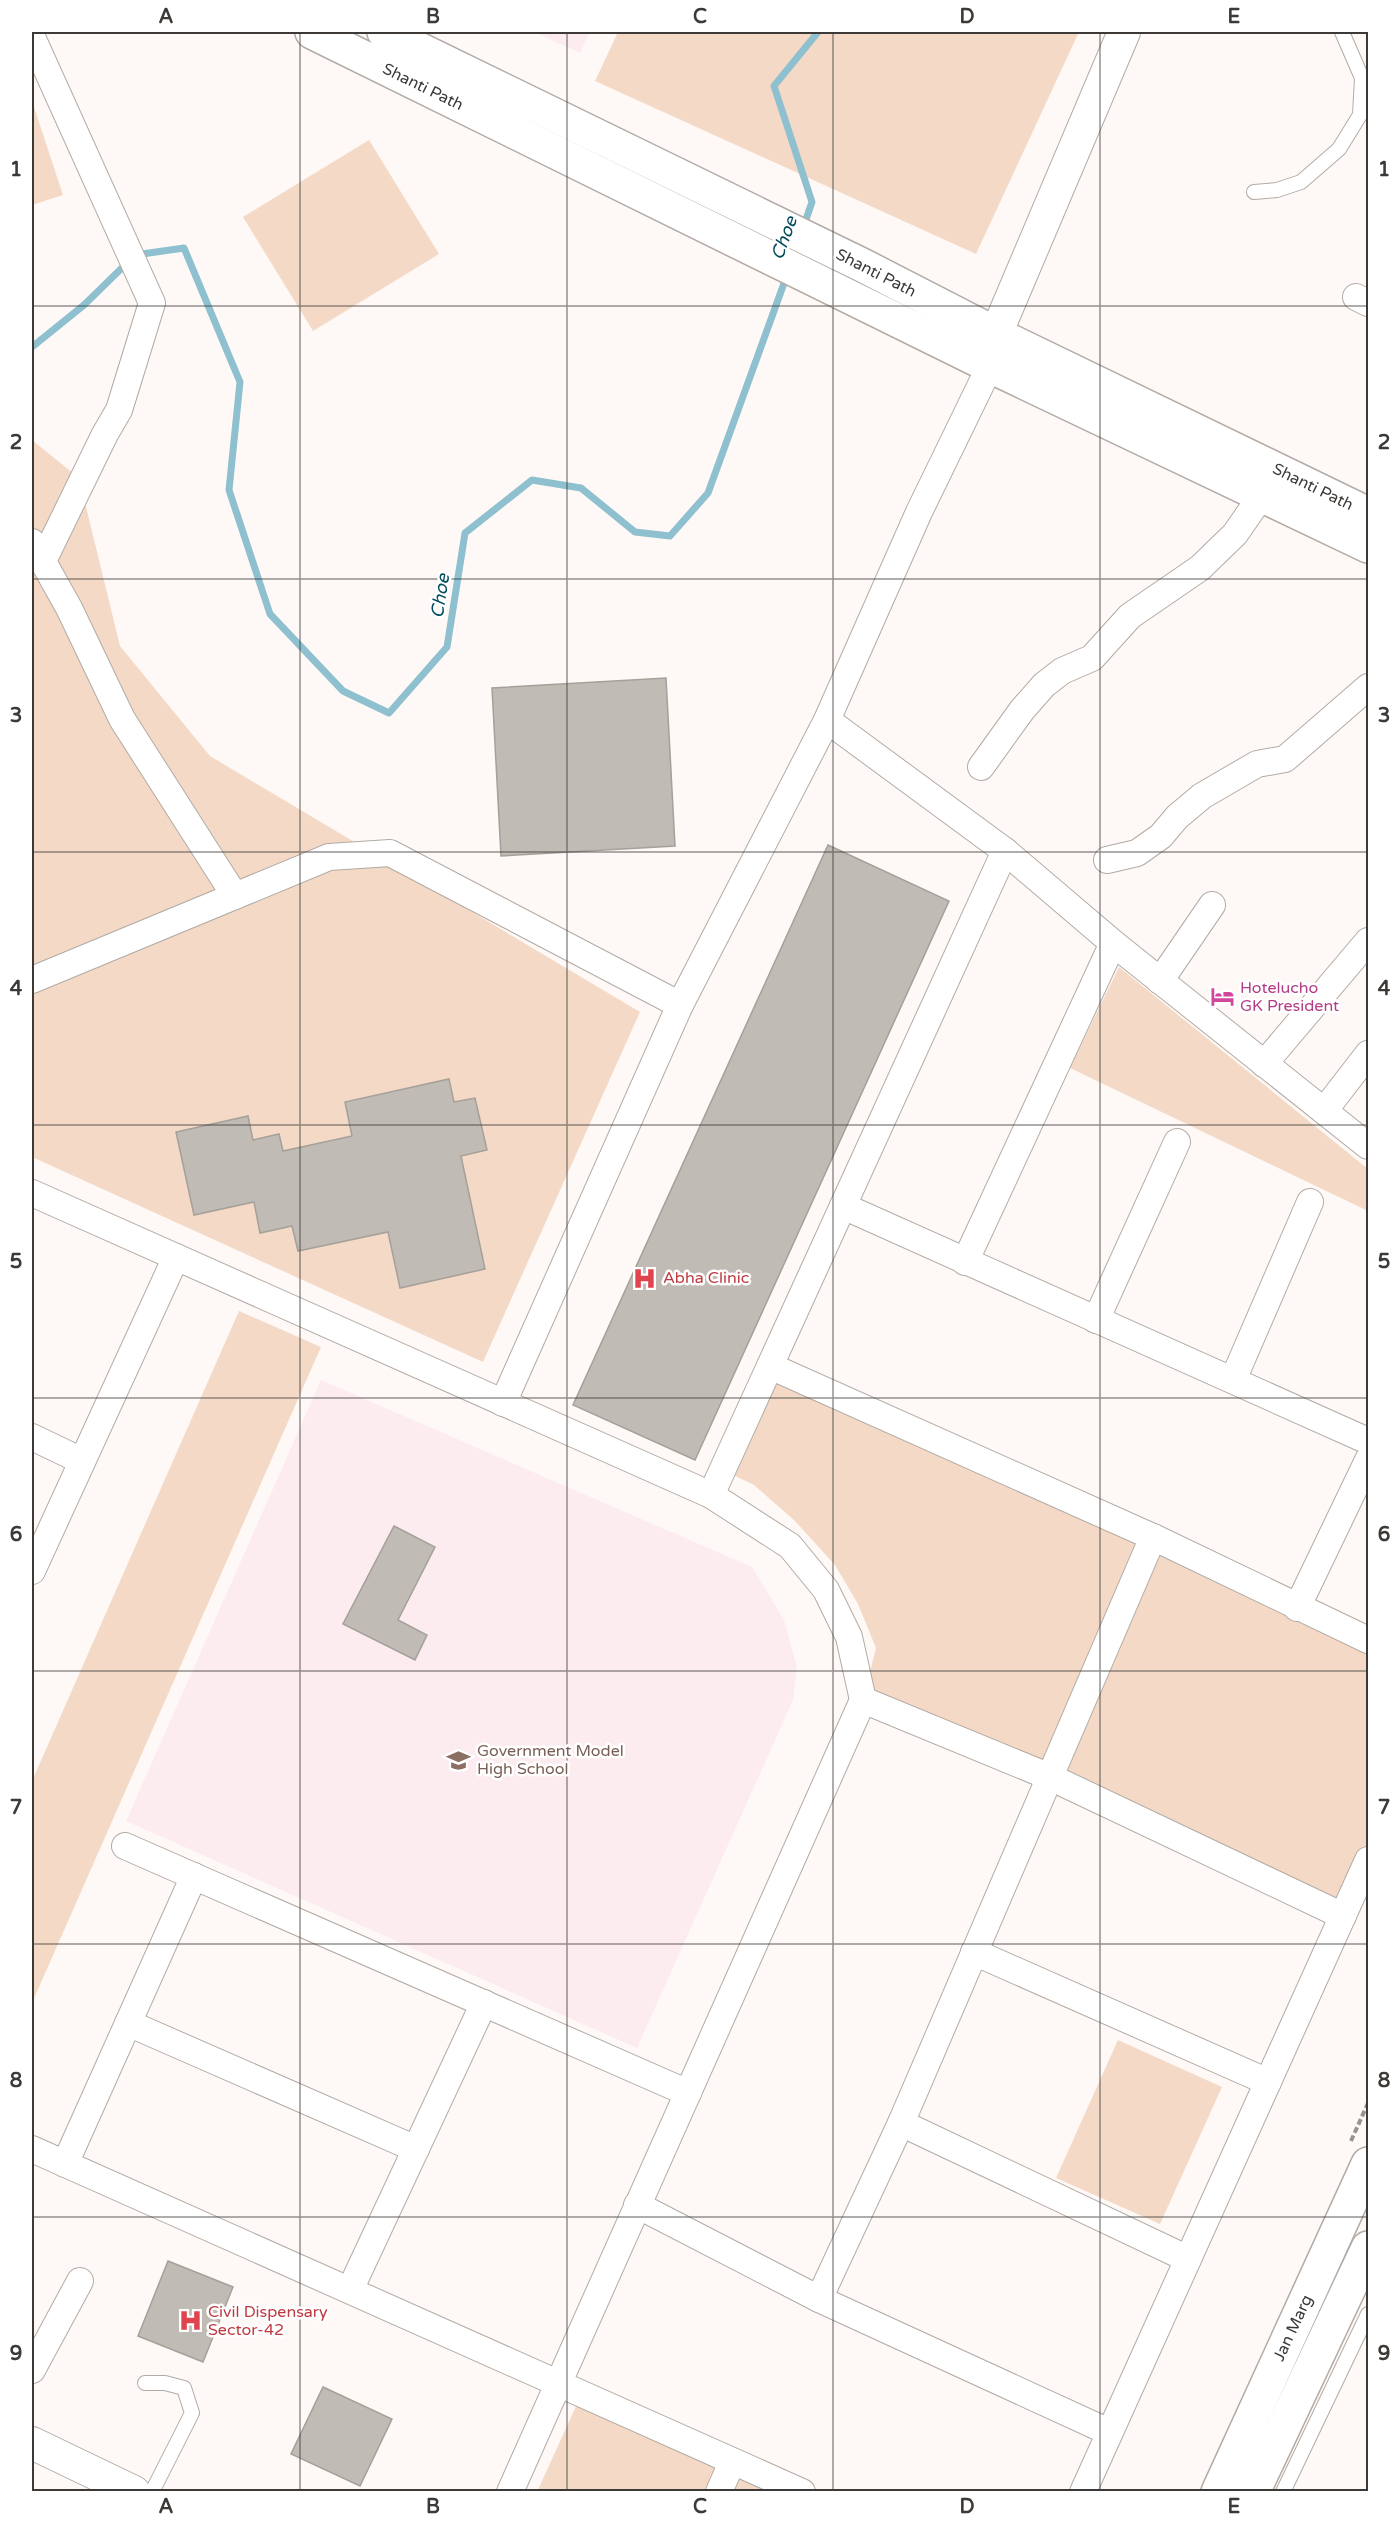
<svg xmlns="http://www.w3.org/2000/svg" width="1400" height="2523" viewBox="0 0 1400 2523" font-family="'Varela Round',sans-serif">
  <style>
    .education { fill: #fcecf0 }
    .green { fill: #f4dac6 }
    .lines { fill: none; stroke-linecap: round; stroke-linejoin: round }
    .stream { stroke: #8ec0cf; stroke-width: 7 }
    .building { fill: #c0bbb4; stroke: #a5a099; stroke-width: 1.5 }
    .service-casing { stroke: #b2aba5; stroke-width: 16 }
    .minor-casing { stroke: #b2aba5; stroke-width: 28 }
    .tertiary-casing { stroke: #b2aba5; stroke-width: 34 }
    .secondary-casing { stroke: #b2aba5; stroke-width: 36 }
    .path { stroke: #979391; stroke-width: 4; stroke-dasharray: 6 3; stroke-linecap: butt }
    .service { stroke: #fff; stroke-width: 14 }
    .minor { stroke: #fff; stroke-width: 26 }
    .tertiary { stroke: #fff; stroke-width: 32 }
    .secondary { stroke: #fff; stroke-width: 33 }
    .grid { fill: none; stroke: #3c3937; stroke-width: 1.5; stroke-opacity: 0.55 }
    .labels { text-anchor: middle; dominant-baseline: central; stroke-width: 5; stroke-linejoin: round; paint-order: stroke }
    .street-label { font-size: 16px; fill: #3c3937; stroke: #fff }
    .hotel-label { font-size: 16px; fill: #b23c85; stroke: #fff; text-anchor: start }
    .health-label { font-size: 16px; fill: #be3a42; stroke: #fff; text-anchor: start }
    .education-label { font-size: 16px; fill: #785e54; stroke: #fff; text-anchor: start }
    .water-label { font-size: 18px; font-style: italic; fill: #024c5d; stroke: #fff }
    .neatline { fill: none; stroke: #3c3937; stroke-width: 2 }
    .grid-label { font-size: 20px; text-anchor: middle; font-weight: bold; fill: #3c3937 }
  </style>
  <rect width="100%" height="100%" fill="#fef9f6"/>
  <g class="education">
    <path d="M534,32H590L580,53Z"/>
    <path d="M321,1380L752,1567L784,1620L797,1667L793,1700L637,2048L126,1821Z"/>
  </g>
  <g class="green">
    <path d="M618,32H1079L976,254L595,81Z"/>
    <path d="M32,101L63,195L32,205Z"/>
    <path d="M369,140L439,254L313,331L243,217Z"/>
    <path d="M32,440L79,478L120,646L210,756L640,1012L483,1362L32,1157Z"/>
    <path d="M1119,967L1368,1169V1211L1070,1068Z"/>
    <path d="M239,1311L321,1347L32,2003V1781Z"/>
    <path d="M770,1366L1368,1639V1860L1343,1916L863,1700L876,1648L858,1604L835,1565L795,1521L754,1485L723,1470Z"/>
    <path d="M1118,2040L1222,2087L1160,2224L1056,2178Z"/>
    <path d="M582,2393L724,2458L710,2491L537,2492Z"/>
    <path d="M743,2466L802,2492H732Z"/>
  </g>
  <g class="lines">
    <g class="stream">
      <path d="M803,228L812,202L774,86L818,32"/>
      <path d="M135,255L184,248L240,382L229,490L270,614L343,691L389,713L447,647L465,533L532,480L581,488L635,532L670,536L708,493L787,275"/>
      <path d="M32,347L84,305L127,263"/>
    </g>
  </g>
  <g class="building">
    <path d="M666,678L675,846L501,856L492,688Z"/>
    <path d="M828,845L949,901L695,1460L573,1405Z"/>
    <path d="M449,1079L454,1102L475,1098L487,1150L461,1156L485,1269L400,1288L388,1232L298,1251L292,1226L260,1233L254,1202L194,1215L176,1132L248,1116L253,1140L279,1134L283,1151L352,1136L345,1102Z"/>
    <path d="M394,1526L435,1547L398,1620L427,1635L415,1660L343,1624Z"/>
    <path d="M168,2261L233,2287L203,2362L138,2336Z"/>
    <path d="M323,2387L392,2419L360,2486L291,2454Z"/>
  </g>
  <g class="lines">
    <defs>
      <g id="service">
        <path d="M1254,192L1277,190L1301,182L1339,149L1360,115L1362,78L1342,32"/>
        <path d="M145,2383H165L184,2388L192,2413L152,2492"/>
        <path d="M1283,2492L1368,2314"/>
      </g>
      <g id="minor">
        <path d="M32,37L152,303L119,410L105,434L43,561"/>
        <path d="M1356,297L1368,303"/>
        <path d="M32,542L69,608L122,719L235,896"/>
        <path d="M827,720L1005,851L1113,943L1368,1146"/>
        <path d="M981,767L1022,710L1044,685L1062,671L1092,658L1130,616L1200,568L1235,534L1253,508"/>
        <path d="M1107,860L1137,853L1161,836L1177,817L1202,796L1257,764L1285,759L1368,687"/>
        <path d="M32,980L329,857L390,853L680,1005"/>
        <path d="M1160,981L1212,905"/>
        <path d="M1264,1064L1368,941"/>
        <path d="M1324,1111L1368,1054"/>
        <path d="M32,1193L711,1495L790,1546L826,1590L849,1637L863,1700L510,2492"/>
        <path d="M843,1206L1368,1441"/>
        <path d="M965,1262L1113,943"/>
        <path d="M1096,1320L1177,1142"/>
        <path d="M770,1366L1153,1537L1368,1640"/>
        <path d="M1233,1380L1310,1202"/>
        <path d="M503,1403L680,1005L827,720L919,512L990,366"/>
        <path d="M32,1437L82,1461"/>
        <path d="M711,1495L1005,851"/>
        <path d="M32,1571L176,1257"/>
        <path d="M1297,1608L1368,1460"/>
        <path d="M863,1700L1050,1777L1343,1916"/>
        <path d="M125,1846L688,2093"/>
        <path d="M974,1952L1268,2082"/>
        <path d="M128,2023L416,2149"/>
        <path d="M901,2123L1188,2259"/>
        <path d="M32,2149L802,2492"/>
        <path d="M65,2164L194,1876"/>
        <path d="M637,2205L819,2299L1109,2432"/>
        <path d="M350,2290L484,2003"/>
        <path d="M819,2299L901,2123L1153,1537"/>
        <path d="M32,2370L80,2281"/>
        <path d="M719,2492L732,2462"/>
        <path d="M1083,2492L1368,1860"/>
      </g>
      <g id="tertiary">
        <path d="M996,334L1124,32"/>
        <path d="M32,2443L134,2492"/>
      </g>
      <g id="secondary">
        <path d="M312,32L990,366L1368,546"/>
        <path d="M384,32L862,265L996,334L1368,514"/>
        <path d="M1218,2492L1368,2164"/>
        <path d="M1253,2492L1368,2248"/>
      </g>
    </defs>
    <use href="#service" class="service-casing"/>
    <use href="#minor" class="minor-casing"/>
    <use href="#tertiary" class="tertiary-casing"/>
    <use href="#secondary" class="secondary-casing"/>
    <path class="path" d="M1351,2141L1368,2103"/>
    <use href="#service" class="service"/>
    <use href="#minor" class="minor"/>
    <use href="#tertiary" class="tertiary"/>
    <use href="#secondary" class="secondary"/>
  </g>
  <path class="grid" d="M300,32V2492M567,32V2492M833,32V2492M1100,32V2492M32,306H1368M32,579H1368M32,852H1368M32,1125H1368M32,1398H1368M32,1671H1368M32,1944H1368M32,2217H1368"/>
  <defs>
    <symbol id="hotel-bare" viewBox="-9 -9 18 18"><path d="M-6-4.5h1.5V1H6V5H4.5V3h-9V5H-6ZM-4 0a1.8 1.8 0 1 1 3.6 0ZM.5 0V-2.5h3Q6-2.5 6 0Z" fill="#d1479c" stroke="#fff" stroke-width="2.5" paint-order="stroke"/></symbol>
    <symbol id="hospital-bare" viewBox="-9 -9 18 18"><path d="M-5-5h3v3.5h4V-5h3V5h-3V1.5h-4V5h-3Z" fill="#e0444e" stroke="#fff" stroke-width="2.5" paint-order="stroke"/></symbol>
    <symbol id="school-bare" viewBox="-9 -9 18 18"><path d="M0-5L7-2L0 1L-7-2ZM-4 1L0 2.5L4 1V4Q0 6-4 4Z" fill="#8d6e63" stroke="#fff" stroke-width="2.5" paint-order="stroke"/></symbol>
  </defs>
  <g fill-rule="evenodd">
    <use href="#hotel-bare" x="1206" y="980" width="33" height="33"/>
    <use href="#hospital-bare" x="628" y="1262" width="33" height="33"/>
    <use href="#school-bare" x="442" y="1744" width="33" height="33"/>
    <use href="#hospital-bare" x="174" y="2304" width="33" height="33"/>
  </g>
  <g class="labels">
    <g class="street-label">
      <text transform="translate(423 87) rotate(26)">Shanti Path</text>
      <text transform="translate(876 273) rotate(27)">Shanti Path</text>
      <text transform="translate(1313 487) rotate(26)">Shanti Path</text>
      <text transform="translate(1293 2328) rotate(-65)">Jan Marg</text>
    </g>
    <g class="hotel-label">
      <text x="1240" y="988">Hotelucho<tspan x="1240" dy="18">GK President</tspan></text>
    </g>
    <g class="health-label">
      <text x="663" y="1278">Abha Clinic</text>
      <text x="208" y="2312">Civil Dispensary<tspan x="208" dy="18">Sector-42</tspan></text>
    </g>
    <g class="education-label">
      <text x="477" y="1751">Government Model<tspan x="477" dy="18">High School</tspan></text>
    </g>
    <g class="water-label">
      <text transform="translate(784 238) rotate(-70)">Choe</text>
      <text transform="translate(440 596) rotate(-81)">Choe</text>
    </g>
  </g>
  <rect width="1400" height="2523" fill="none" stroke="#ffffff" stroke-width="66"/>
  <rect x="33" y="33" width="1334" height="2457" class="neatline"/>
  <g class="grid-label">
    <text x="166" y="23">A</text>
    <text x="433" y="23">B</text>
    <text x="700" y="23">C</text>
    <text x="967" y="23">D</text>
    <text x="1234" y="23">E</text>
    <text x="16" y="176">1</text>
    <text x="1384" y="176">1</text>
    <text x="16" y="449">2</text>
    <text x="1384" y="449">2</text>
    <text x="16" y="722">3</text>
    <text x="1384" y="722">3</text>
    <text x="16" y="995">4</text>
    <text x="1384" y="995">4</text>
    <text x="16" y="1268">5</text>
    <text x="1384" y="1268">5</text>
    <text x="16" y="1541">6</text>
    <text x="1384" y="1541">6</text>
    <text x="16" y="1814">7</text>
    <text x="1384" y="1814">7</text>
    <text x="16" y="2087">8</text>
    <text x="1384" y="2087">8</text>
    <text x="16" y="2360">9</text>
    <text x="1384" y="2360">9</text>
    <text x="166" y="2513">A</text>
    <text x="433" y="2513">B</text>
    <text x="700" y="2513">C</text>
    <text x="967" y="2513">D</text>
    <text x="1234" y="2513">E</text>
  </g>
</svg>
